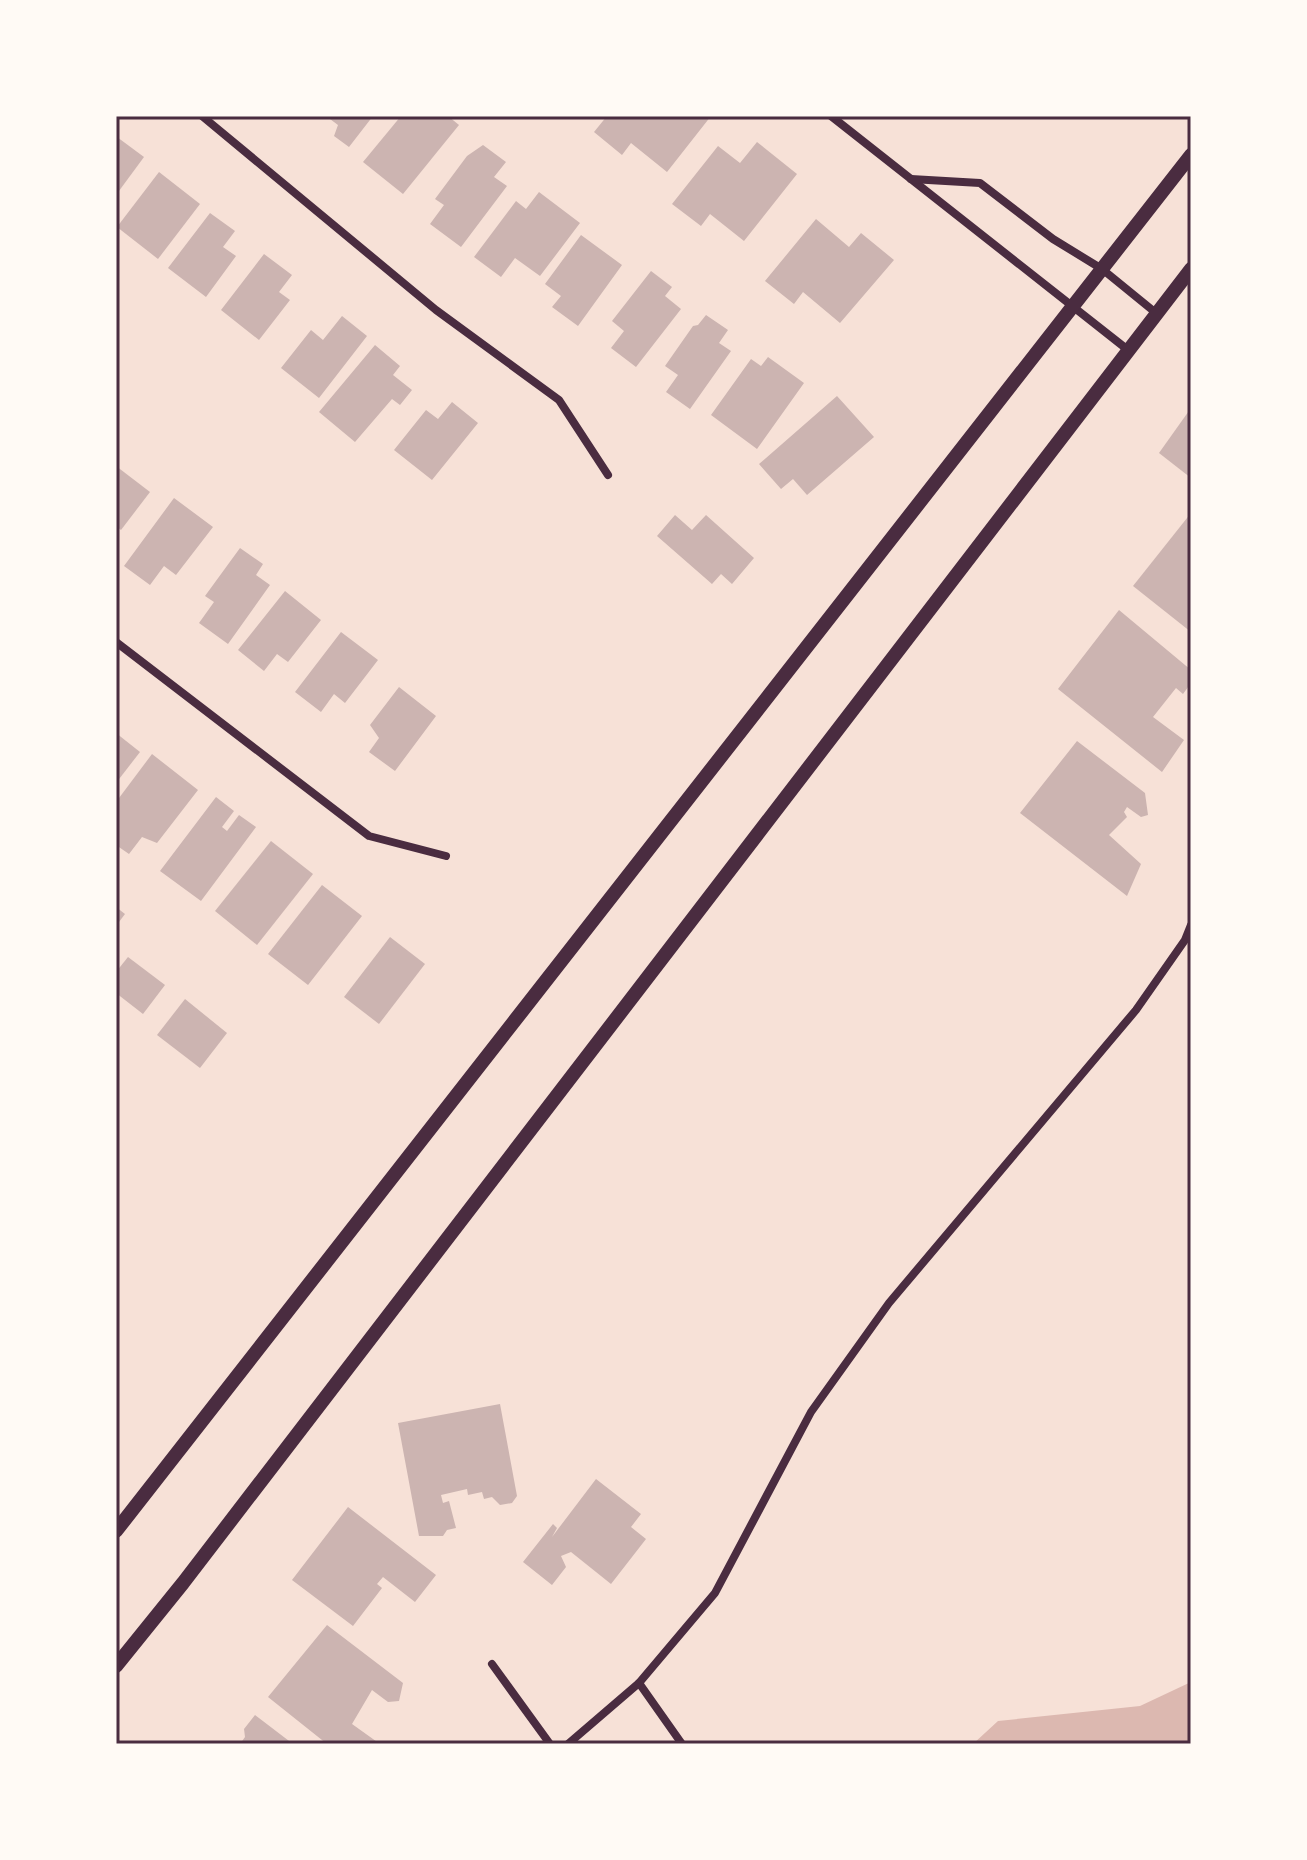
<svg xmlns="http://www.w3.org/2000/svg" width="1307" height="1860" viewBox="0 0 1307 1860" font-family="Jost,sans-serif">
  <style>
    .water { fill: #dcb8b0 }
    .building { fill: #ccb4b1 }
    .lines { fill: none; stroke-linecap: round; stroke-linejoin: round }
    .minor { stroke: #4a2c40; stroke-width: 8 }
    .tertiary { stroke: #4a2c40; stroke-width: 14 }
    .neatline { fill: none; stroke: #4a2c40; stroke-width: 3 }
  </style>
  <rect width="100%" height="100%" fill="#f7e1d7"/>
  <path class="water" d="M1191,1682V1744H973L998,1721L1140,1706Z"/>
  <g class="building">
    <path d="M326,116H373L349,147L334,136L338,125Z"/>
    <path d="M401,116H448L459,125L403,194L363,162Z"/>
    <path d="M607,116H711L667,172L631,143L622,155L594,132Z"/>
    <path d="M117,137L144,157L116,195V139Z"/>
    <path d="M757,142L797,174L744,241L710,214L701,226L672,204L718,146L740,163Z"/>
    <path d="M483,145L506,162L494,177L507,186L461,247L430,224L444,205L435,199L467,156Z"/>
    <path d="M159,172L200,204L158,259L117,227Z"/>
    <path d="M539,192L580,223L540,276L515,258L501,277L474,257L516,201L526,209Z"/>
    <path d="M210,213L235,231L223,247L236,256L206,297L168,268Z"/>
    <path d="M816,219L849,247L861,233L894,260L840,323L803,292L794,304L765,281Z"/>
    <path d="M581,235L622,265L578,326L552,307L561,296L545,284Z"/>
    <path d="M264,254L292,275L279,292L290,300L259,340L221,310Z"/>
    <path d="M651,271L672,287L665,296L681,309L636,367L611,348L624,331L612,321Z"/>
    <path d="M706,315L728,330L719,343L731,351L690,409L666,392L678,375L665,366L693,326L698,325Z"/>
    <path d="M342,316L367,336L319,398L281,368L311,330L323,340Z"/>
    <path d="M375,345L400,366L393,375L412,390L400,405L392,399L355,442L319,412Z"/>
    <path d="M768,357L804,383L757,449L711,415L751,359L761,366Z"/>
    <path d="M837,396L874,437L807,495L793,479L781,489L759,464Z"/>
    <path d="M452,402L478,423L432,480L394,450L426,410L438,419Z"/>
    <path d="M1191,408V478L1159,453Z"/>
    <path d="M116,466L150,492L121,530L116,526Z"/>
    <path d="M174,498L213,527L176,575L164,566L150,585L124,566Z"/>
    <path d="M1191,513V632L1133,586Z"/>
    <path d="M675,515L692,530L706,515L754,558L732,584L721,574L712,584L657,536Z"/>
    <path d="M240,548L263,564L256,575L270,585L228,644L199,623L214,602L205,596Z"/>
    <path d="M285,591L321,620L288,662L277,654L264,671L238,650Z"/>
    <path d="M1119,610L1191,670V683L1183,694L1176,688L1153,717L1184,740L1162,772L1058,689Z"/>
    <path d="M341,632L378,660L345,703L334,694L321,712L295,692Z"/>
    <path d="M399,687L436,716L395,771L369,752L379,738L370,725Z"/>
    <path d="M116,733L140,752L116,783Z"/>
    <path d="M1077,741L1145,793L1148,815L1141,817L1127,807L1124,812L1127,817L1109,835L1141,864L1127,896L1020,813Z"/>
    <path d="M152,754L198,790L157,843L142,837L129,854L116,845V802Z"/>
    <path d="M216,797L234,811L222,827L227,831L239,815L256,827L201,901L160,871Z"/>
    <path d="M271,841L313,874L257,945L215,911Z"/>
    <path d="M322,885L362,916L308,985L268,954Z"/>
    <path d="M116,907L125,914L116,926Z"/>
    <path d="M390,937L425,964L379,1024L344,997Z"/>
    <path d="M128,957L165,985L143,1014L116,993V972Z"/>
    <path d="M185,999L227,1033L200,1068L157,1035Z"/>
    <path d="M500,1404L517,1496L512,1503L500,1505L492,1497L484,1499L482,1492L468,1495L467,1489L441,1495L443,1503L449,1501L456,1528L447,1530L443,1536H419L398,1423Z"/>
    <path d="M596,1479L641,1514L631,1527L646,1539L611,1584L571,1552L561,1556L566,1567L552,1585L523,1562L553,1524L557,1528L552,1537Z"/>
    <path d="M348,1507L436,1575L415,1602L383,1577L377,1584L382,1588L353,1626L292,1580Z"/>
    <path d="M327,1625L403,1683L399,1701L388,1702L372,1690L352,1724L380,1744H327L268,1697Z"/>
    <path d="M255,1715L293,1744H240L245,1737L244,1729Z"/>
  </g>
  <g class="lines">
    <g class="minor">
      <path d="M202,116L436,310L559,400L608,475"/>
      <path d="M831,116L1128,350"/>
      <path d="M911,179L980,183L1053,239L1102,269L1156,313"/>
      <path d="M116,642L369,836L446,856"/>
      <path d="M492,1664L550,1744"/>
      <path d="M639,1683L682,1744"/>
      <path d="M568,1744L639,1683L715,1593L811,1412L889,1303L1136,1010L1185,940L1191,925"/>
    </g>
    <g class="tertiary">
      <path d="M116,1531L1191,155"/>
      <path d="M116,1666L183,1583L1191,269"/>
    </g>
  </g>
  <rect width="1307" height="1860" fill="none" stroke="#fffaf5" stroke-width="236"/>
  <rect x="118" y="118" width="1071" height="1624" class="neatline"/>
</svg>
